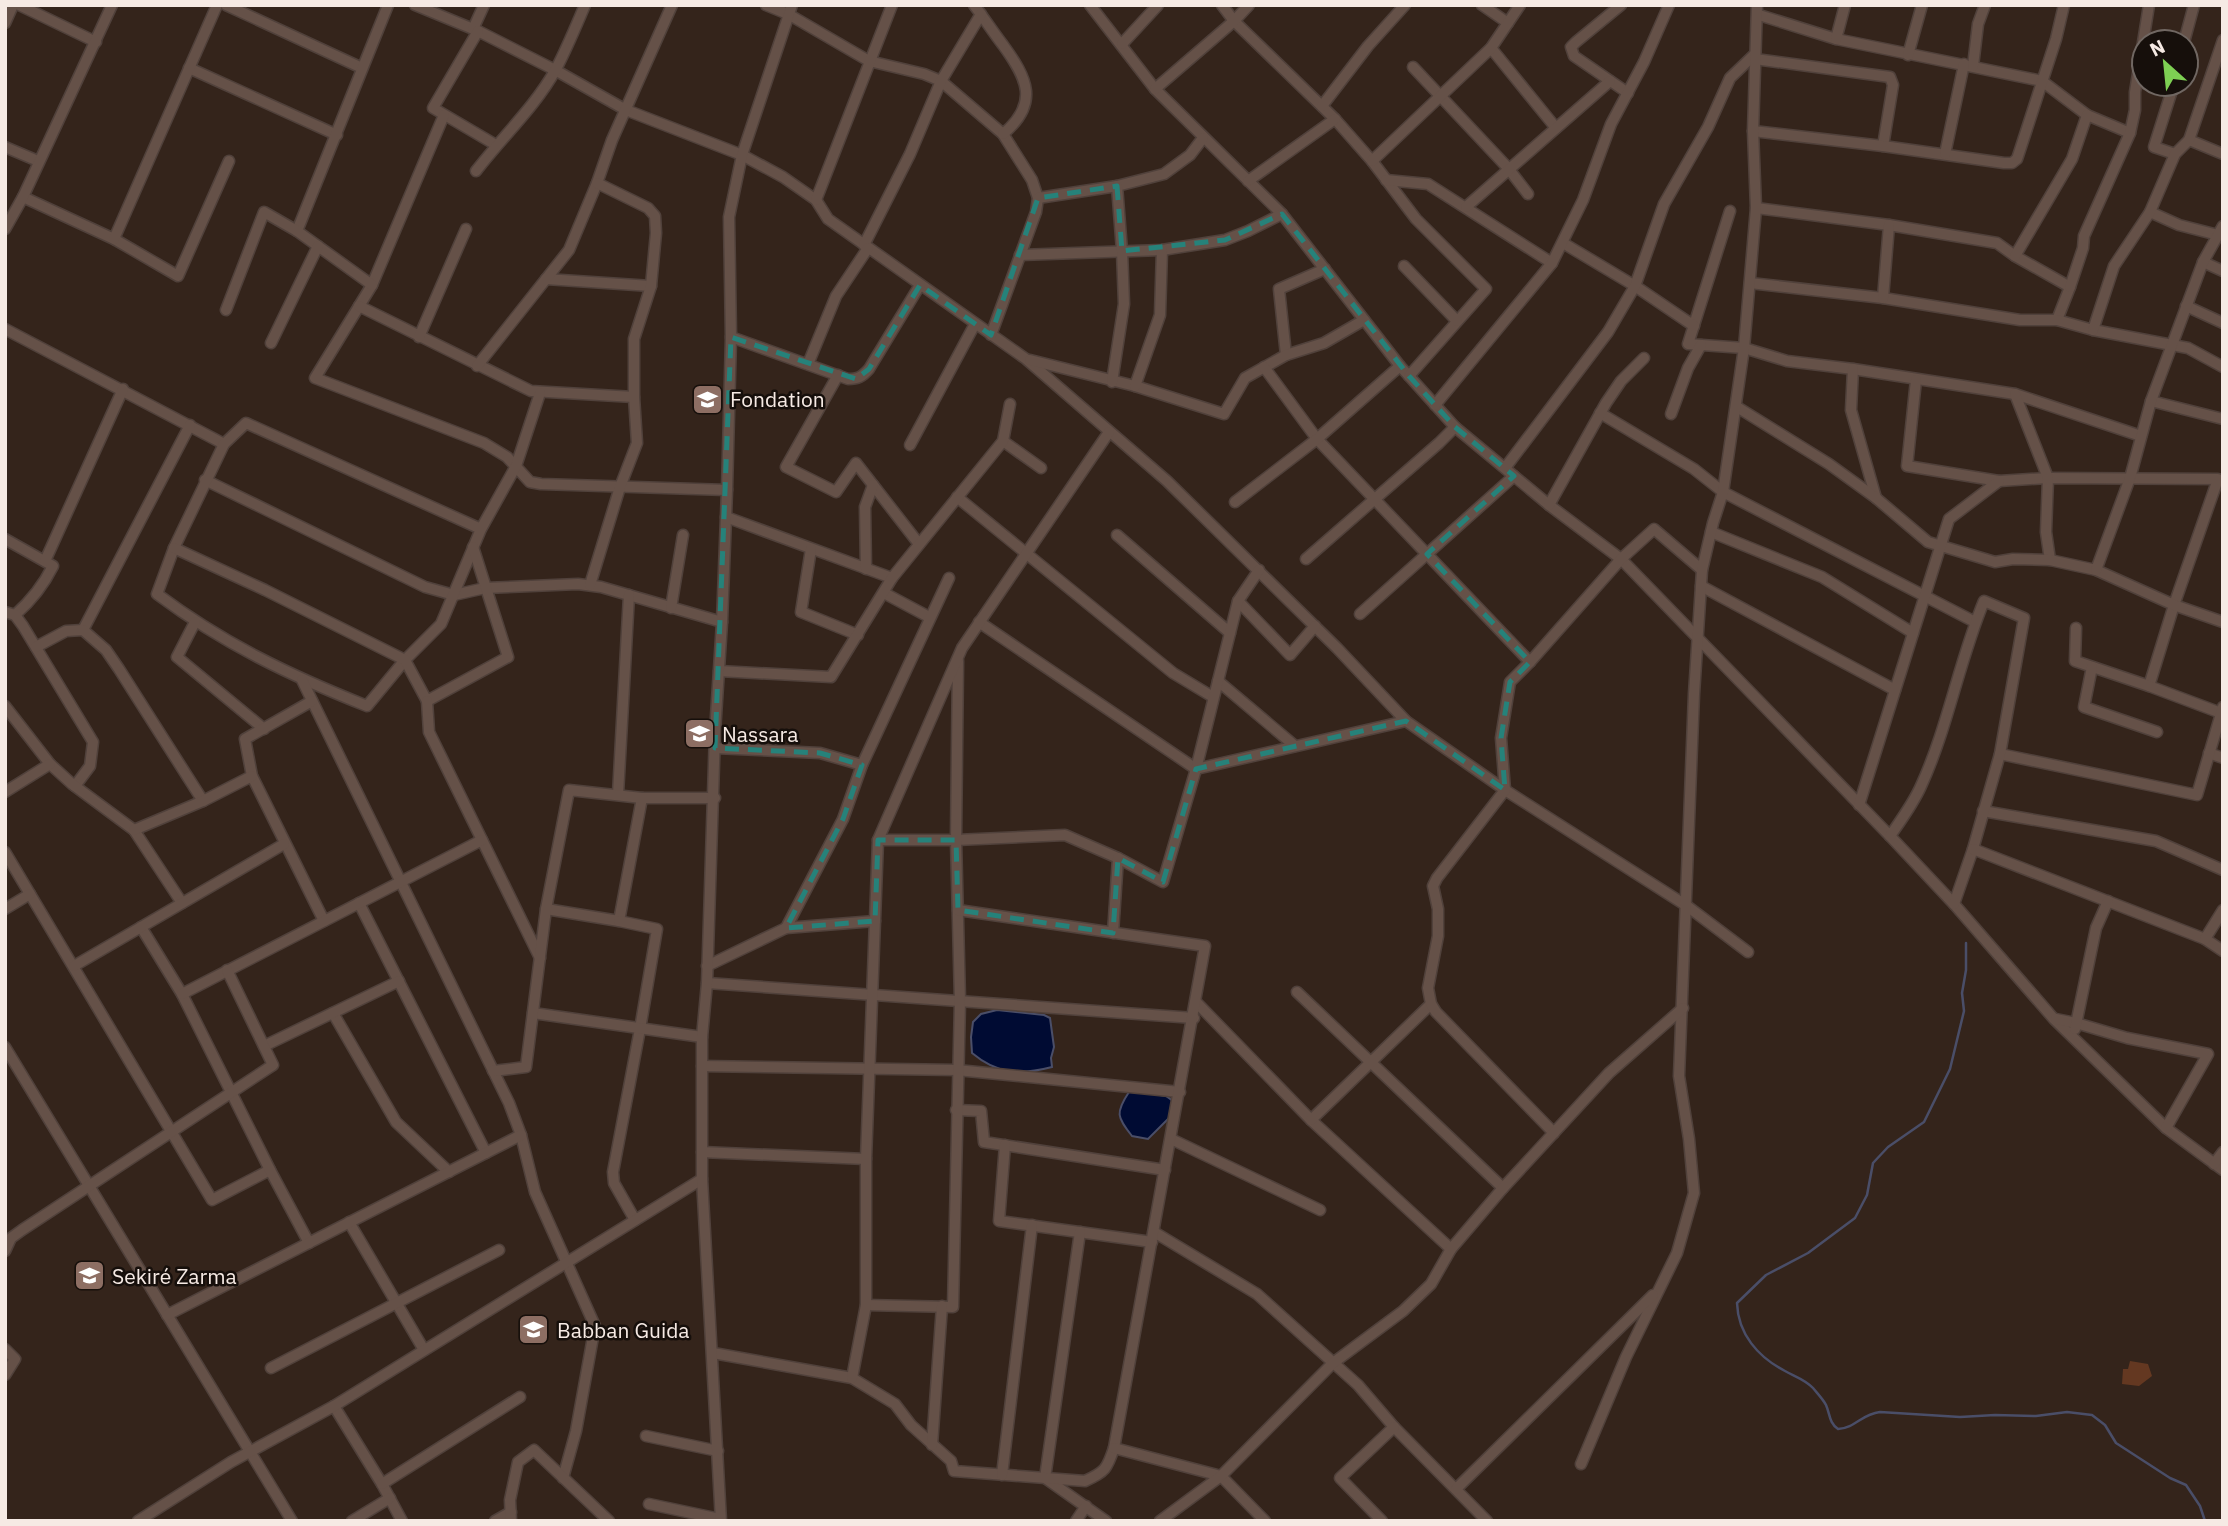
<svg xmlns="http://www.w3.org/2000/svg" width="2228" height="1526" viewBox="0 0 2228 1526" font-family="'IBM Plex Sans',sans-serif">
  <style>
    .green { fill: #643821 }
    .water { fill: #000b33; stroke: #4a4e68; stroke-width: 2 }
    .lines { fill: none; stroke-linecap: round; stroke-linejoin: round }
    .stream { stroke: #4a4e68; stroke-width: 2.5 }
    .minor-casing { stroke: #50413b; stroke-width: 13 }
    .minor { stroke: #655148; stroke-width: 10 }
    .marked { fill: none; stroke: #26827a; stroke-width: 5; stroke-dasharray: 14 9; stroke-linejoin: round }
    .labels { text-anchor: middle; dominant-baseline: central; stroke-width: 5; stroke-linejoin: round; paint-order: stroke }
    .poi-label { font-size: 21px; fill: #f6eae4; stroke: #160f0b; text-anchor: start }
  </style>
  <rect width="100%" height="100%" fill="#34241b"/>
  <path class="green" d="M2130,1361L2148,1364L2152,1376L2139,1386L2122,1384L2123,1369H2128Z"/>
  <g class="water">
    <path d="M997,1010L1044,1015L1050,1018L1054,1047L1051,1058L1052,1067C1021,1075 998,1075 972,1053L971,1037L973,1022L981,1014Z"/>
    <path d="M1136,1091L1166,1096L1173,1101L1171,1116L1148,1139L1132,1136C1117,1117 1115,1113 1129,1092Z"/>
  </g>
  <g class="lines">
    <path class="stream" d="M1966,943V970L1962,993L1964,1011L1950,1069L1924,1122L1888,1147L1873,1163L1867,1195L1855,1218L1808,1253L1766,1275L1737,1303C1738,1334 1758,1357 1785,1371C1794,1376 1806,1380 1813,1388C1817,1393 1823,1399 1826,1405C1830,1414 1829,1423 1838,1429C1856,1428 1861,1414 1880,1412L1960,1417L1995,1415L2036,1416L2067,1412L2092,1415L2105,1425L2116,1443L2170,1478L2186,1485L2200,1506L2205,1521"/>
    <defs>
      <g id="minor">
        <path d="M19,5L96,42"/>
        <path d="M226,5L362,68"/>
        <path d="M415,5L478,31L555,70L626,110L742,155L783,177L816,200L828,219L1026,359L1167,481L1337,648L1406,721L1505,790L1687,906L1748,952"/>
        <path d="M766,5L788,14L869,61L924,74L941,81L1003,134L1032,180L1038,198L1036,212L991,335"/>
        <path d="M974,5C984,18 993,32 1003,45C1027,78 1040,103 1003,134"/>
        <path d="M1090,5L1155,89L1282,214L1400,366L1455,427L1549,505L1621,559L1890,836L1954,904L2054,1019L2166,1128L2223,1170"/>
        <path d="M1222,5L1234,21L1335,119L1372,161L1416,219L1486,289L1409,376"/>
        <path d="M1482,5L1508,23"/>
        <path d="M1621,5L1576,42L1571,47L1574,56L1628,93"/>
        <path d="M1759,15L1836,39L2042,81L2087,115L2130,133"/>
        <path d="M5,23L13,5"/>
        <path d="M473,29L484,5"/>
        <path d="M478,31L433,108L496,145"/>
        <path d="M1836,39L1845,5"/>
        <path d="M2184,42L2194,5"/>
        <path d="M1122,44L1158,5"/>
        <path d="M1491,48L1556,128"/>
        <path d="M1908,55L1922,5"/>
        <path d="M1755,59L1890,77L1893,85L1883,146"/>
        <path d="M1973,66L1978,24L1985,5"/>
        <path d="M1413,67L1508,168L1528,194"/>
        <path d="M189,68L337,135"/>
        <path d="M2146,84L2173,90"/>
        <path d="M2174,84L2154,147L2175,154"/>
        <path d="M1155,89L1234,21L1249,5"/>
        <path d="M1322,106L1368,46L1405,5"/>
        <path d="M444,115L372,285L315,378L484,443L507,457L530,482L541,484L727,490"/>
        <path d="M1753,131L1883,146L2004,163H2012L2017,159L2020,150L2056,39L2064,5"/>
        <path d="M2189,140L2223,154"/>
        <path d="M5,147L38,161"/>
        <path d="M1945,154L1964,64"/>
        <path d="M1372,161L1491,48L1520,5"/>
        <path d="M476,171C502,137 535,107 556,69C567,48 576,26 585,5"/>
        <path d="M1386,180L1428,184L1552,263"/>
        <path d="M1248,181L1335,119"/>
        <path d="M23,197L114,239L178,276L229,161"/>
        <path d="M1038,198L1117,186L1164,174L1190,155L1203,138"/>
        <path d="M816,200L892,5"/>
        <path d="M1466,207L1610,81"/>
        <path d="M1756,208L1889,225L1997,243L2015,256L2070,287L2057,320"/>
        <path d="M1730,211L1688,344L1744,348L1787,361L1853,369L2015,394L2141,436"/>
        <path d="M2150,212L2179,225L2218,235"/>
        <path d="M5,229L23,197L112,5"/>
        <path d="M297,231L388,5"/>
        <path d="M114,239L217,5"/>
        <path d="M1563,243L1635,286L1694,326"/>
        <path d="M864,245L910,154L941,81L981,14"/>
        <path d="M1020,255L1162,250L1225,240L1248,231L1282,214"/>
        <path d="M2015,256L2072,159L2087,115"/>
        <path d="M2203,262L2223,271"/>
        <path d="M1404,266L1457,321"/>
        <path d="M546,279L651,286"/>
        <path d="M1750,283L1883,298L2020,320H2057L2093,330L2188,348L2223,367"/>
        <path d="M2070,287L2083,248L2084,236L2130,133L2135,110V92L2149,5"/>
        <path d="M1883,298L1889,225"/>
        <path d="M359,306L531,391L634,397"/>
        <path d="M2186,306L2223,323"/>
        <path d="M226,310L264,212L297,231L372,285"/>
        <path d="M5,329L224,444"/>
        <path d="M2093,330L2114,266L2150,212L2175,154L2189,140L2223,40"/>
        <path d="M419,337L466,229"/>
        <path d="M731,337L848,379C858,379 862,377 869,369L920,285"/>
        <path d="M271,343L318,246"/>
        <path d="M1286,355L1279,289L1325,269"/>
        <path d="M1030,360L1135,386L1224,414L1245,378L1286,355L1324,343L1364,320"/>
        <path d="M808,364L836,296L868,248"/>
        <path d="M477,366L569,250L597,183L612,140L672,5"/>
        <path d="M1264,367L1317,439L1530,662"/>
        <path d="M1853,369L1851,410L1876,498"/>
        <path d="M838,375L786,467L836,492L856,463L919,544"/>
        <path d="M1916,380L1907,466L1999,481L2048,478L2218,479L2174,605L2149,686"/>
        <path d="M1112,382L1124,304L1122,251L1117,186"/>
        <path d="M1135,386L1160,315L1162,250"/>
        <path d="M2015,394L2048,478L2046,532L2050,560"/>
        <path d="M2151,401L2223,419"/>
        <path d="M1435,405L1552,263L1583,200L1611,124L1644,62L1669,5"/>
        <path d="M1737,407L1829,464L1876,498L1928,542L1995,562L2013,559L2050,560L2096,570L2174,605L2223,622"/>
        <path d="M1600,413L1694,469L1723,492L1975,622"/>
        <path d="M1671,414L1688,368L1701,345"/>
        <path d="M1003,441L1041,468"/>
        <path d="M910,445L975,324"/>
        <path d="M1505,468L1608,332L1635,286L1664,204L1708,127L1730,78L1755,54"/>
        <path d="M205,480L425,587L454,595L485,588L578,584L601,587L722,622"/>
        <path d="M957,497L1173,673L1213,697"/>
        <path d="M1235,502L1317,439L1400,366"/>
        <path d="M1549,505L1606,403L1621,381L1644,358"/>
        <path d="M726,517L892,578"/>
        <path d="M481,529L246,423L224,444L174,548L157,594C224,644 289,675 367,706L405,660L441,624L481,529L516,466L540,393"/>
        <path d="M1711,532L1822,577L1913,633"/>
        <path d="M1117,535L1230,633"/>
        <path d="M5,539L53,566C43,586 32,600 15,615"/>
        <path d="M174,548L265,590L405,660L427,701L508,657L473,547"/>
        <path d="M811,549L801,612L858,635"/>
        <path d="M1306,559L1439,443L1455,427"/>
        <path d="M45,561L123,389"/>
        <path d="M866,569L865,507L873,485"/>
        <path d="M2096,570L2130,478L2151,401L2203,262L2223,226"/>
        <path d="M590,585L620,487L637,443L634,397V339L651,286L656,233L655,216L648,208L597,183"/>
        <path d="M1701,586L1895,690"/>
        <path d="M884,593L929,617"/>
        <path d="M1238,601L1290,655L1315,626"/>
        <path d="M671,608L683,535"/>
        <path d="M5,612L15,615L23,626L93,742L90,766L75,786"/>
        <path d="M1360,614L1514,476"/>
        <path d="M195,622L177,657L264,729"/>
        <path d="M979,622L1196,769L1406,721"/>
        <path d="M2076,628L2075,661L2149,686L2221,713"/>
        <path d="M83,630L190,425"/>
        <path d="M36,647L66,631L83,630L106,650L119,669L203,801"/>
        <path d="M2092,667L2084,707L2157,732"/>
        <path d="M719,671L831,677L892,578L1003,441L1010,404"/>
        <path d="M302,680L509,1103L521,1135L535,1192L595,1326L576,1431L563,1478"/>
        <path d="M1218,681L1295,746"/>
        <path d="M312,701L245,739L252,776L324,921"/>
        <path d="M427,701L429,732L540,958"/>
        <path d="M5,706L50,764L72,784L134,830L182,903"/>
        <path d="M715,748L820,753L862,765"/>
        <path d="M2209,753L2223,758"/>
        <path d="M2000,754L2197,795L2223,707"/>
        <path d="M5,792L50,764"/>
        <path d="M618,794L629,595"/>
        <path d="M1859,805L1949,519L1999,481"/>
        <path d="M1983,811L2156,841L2223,870"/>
        <path d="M134,830L203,801L252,776"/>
        <path d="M1890,836C1901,820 1913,804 1921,786C1948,727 1959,661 1984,601L2024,618L2000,754L1973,849L1954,904"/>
        <path d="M878,840H956L1065,835L1118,858L1163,882L1196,769L1238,601L1259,570"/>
        <path d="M1973,849L2205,939L2223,951"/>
        <path d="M5,852L212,1200L270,1170"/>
        <path d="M359,903L486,1153"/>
        <path d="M5,909L30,894"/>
        <path d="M546,909L619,921L642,798"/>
        <path d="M619,921L657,929L640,1029L613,1172L614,1183L635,1220"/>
        <path d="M141,927L182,994L270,1170L309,1243"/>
        <path d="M786,928L843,819L862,765L949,578"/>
        <path d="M1113,933L1118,858"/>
        <path d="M2205,939L2223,910"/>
        <path d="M74,966L284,844"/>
        <path d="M707,966L786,928L875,921"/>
        <path d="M707,983L1194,1018"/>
        <path d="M1297,992L1503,1188"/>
        <path d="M182,994L482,840"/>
        <path d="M1197,1003L1311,1120L1451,1249"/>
        <path d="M333,1013L396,1122L449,1172"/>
        <path d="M533,1013L702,1037"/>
        <path d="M2056,1019L2076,1023L2127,1038L2208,1054L2166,1128"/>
        <path d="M2075,1029L2096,928L2108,901"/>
        <path d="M264,1046L399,981"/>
        <path d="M5,1047L292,1521"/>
        <path d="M702,1066L957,1070L1180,1092"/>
        <path d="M493,1071L526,1067L546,909L569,790L642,798H715"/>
        <path d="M956,1110L981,1111L984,1142L1165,1170"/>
        <path d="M1311,1120L1431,1004"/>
        <path d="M1554,1133L1436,1012L1431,1004L1428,988L1438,936V909L1433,886L1437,878L1505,790L1501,738L1510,682L1530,662L1621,559L1654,529L1702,570"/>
        <path d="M1171,1139L1320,1210"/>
        <path d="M1005,1145L999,1221L1152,1242"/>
        <path d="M702,1152L866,1159"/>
        <path d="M2214,1164L2223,1152"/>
        <path d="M349,1222L424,1350"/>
        <path d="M1080,1232L1045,1478L1106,1521"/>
        <path d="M1154,1232L1257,1294L1358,1385L1394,1427L1487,1521"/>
        <path d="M5,1251L11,1238L22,1230L273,1065L227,970"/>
        <path d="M866,1305L953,1307L960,1001L956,840L958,661"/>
        <path d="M167,1315L521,1135"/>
        <path d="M5,1349L15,1359L5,1375"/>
        <path d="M713,1353L852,1378L895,1404L911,1425L951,1461L954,1471L1085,1481C1105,1472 1107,1469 1114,1448L1205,946L958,910"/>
        <path d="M271,1368L499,1250"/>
        <path d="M852,1378L866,1305V1159L878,840L962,648L1109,432"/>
        <path d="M334,1406L382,1484L402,1521"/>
        <path d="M646,1436L718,1451"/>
        <path d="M932,1445L942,1306"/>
        <path d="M1114,1448L1221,1476L1265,1521"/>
        <path d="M1581,1464L1626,1357L1677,1253L1694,1193L1689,1139L1679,1076L1694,694L1702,570L1713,523L1723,492L1744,348L1756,208L1753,131L1757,5"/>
        <path d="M1002,1475L1032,1225"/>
        <path d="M382,1484L520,1397"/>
        <path d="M1456,1489L1653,1295"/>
        <path d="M649,1504L720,1519"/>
        <path d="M138,1521L231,1462L334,1406L702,1179"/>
        <path d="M352,1521L390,1498"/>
        <path d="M495,1521L511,1512"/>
        <path d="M511,1521L510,1500L518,1462L534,1450L609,1521"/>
        <path d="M721,1521L702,1179V1037L707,983L715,732L722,622L727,490L731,337L729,217L742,155L792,5"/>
        <path d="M1076,1521L1086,1506"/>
        <path d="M1160,1521L1221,1476L1333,1363L1403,1311L1431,1284L1451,1249L1503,1188L1609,1073L1683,1008"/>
        <path d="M1382,1521L1340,1478L1394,1427"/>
      </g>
    </defs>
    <use href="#minor" class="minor-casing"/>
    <use href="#minor" class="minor"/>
  </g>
  <path class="marked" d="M1117,186L1122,251L1225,240L1282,214L1409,376L1455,427L1514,476L1427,554L1530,662L1510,682L1501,738L1505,790L1406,721L1196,769L1163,882L1118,858L1113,933L958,910L956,840H878L875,921L786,928L843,819L862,765L820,753L715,748L731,337L856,379L869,369L920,285L991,335L1038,198Z"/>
  <defs>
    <symbol id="school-square" viewBox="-11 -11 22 22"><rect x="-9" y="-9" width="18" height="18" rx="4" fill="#8d6e63" stroke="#160f0b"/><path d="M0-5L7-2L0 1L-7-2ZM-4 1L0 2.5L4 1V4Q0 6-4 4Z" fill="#fff"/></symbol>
  </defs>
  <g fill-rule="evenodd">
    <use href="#school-square" x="690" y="382" width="35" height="35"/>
    <use href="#school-square" x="682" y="716" width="35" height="35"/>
    <use href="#school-square" x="72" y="1258" width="35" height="35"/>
    <use href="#school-square" x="516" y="1312" width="35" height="35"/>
  </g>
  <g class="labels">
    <g class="poi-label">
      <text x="730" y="399">Fondation</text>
      <text x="722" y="734">Nassara</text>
      <text x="112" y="1276">Sekiré Zarma</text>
      <text x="557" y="1330">Babban Guida</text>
    </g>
  </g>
  <rect width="2228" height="1526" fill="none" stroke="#f6eae4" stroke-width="14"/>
  <g transform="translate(2165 63) rotate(333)"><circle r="33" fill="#160f0b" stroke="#706762" stroke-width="2"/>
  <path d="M0-5L12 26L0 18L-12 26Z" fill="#7ed053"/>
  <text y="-10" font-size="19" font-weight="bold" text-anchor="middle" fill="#f6eae4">N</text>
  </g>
</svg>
